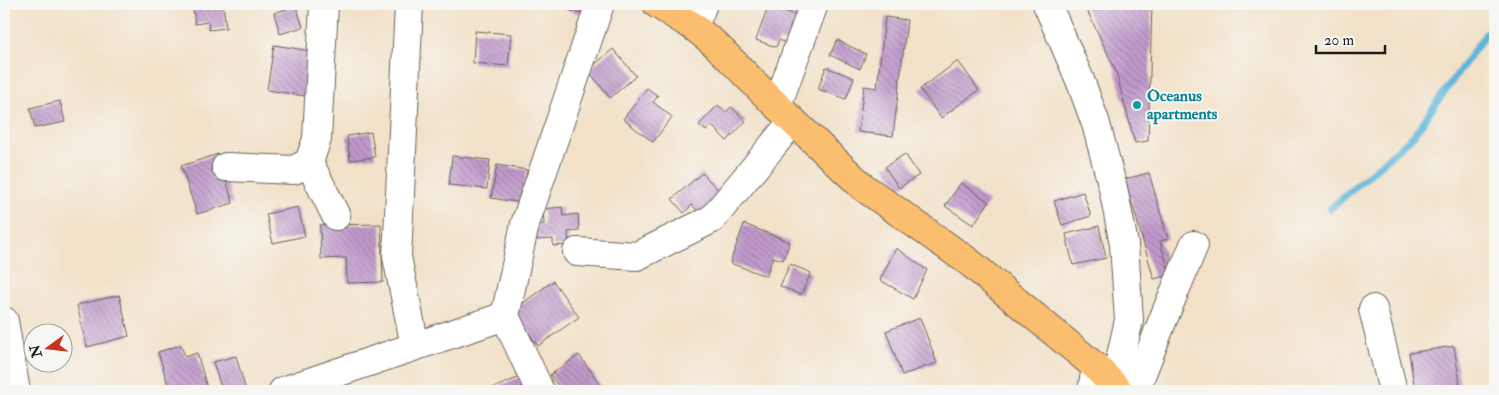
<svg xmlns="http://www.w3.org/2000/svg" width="1499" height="395" viewBox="0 0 1499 395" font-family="'IM FELL Double Pica',serif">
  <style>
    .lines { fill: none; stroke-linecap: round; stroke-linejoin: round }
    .stream { stroke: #5bb6d9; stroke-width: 7 }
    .building { fill: url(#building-back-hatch) }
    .minor-casing { stroke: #676158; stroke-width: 30 }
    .major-casing { stroke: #676158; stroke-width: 30 }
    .minor { stroke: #fff; stroke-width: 28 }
    .major { stroke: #fbbd6e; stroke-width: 28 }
    .culture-dot { fill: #0f9aa8; stroke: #f6f6f2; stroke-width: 2 }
    .labels { text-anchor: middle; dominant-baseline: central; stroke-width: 4; stroke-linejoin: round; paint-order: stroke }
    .culture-label { font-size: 16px; font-weight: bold; fill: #0d838f; stroke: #f6f6f2; text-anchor: start }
  </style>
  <defs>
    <pattern id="building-back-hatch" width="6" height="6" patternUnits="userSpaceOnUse" patternTransform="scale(1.25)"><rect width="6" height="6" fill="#c19acc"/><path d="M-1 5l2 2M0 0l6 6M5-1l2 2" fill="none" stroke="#9c7da5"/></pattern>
  </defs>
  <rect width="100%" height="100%" fill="#f6f6f2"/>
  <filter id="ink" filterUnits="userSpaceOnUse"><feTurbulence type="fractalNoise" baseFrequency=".02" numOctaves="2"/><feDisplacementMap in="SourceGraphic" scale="10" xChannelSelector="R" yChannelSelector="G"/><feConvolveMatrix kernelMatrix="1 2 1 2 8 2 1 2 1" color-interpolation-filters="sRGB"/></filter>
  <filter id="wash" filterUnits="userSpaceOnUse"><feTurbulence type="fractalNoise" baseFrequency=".0096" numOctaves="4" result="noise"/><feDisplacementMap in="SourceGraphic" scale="20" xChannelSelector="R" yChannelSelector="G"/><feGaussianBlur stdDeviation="1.12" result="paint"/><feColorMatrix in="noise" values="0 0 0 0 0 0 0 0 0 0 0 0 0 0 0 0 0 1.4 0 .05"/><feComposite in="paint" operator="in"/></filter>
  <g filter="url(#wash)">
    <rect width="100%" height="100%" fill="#f2e1c8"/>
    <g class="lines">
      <path class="stream" d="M1330,209L1413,136L1495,21"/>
    </g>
    <g id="blocks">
      <g class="building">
        <path d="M192,4H223L226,28L209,30L208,22L195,24Z"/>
        <path d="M552,4H583L580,14Z"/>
        <path d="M1084,4H1152L1148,141L1135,143L1115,69Z"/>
        <path d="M769,5L800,17L789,44L779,40L776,47L756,40Z"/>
        <path d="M296,6L303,27L280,34L274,13Z"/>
        <path d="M885,17L907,20L893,136L858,132L864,86L877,88Z"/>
        <path d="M475,31L511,34L508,66L473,63Z"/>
        <path d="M837,40L866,54L860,69L830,55Z"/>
        <path d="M274,45L311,51L305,96L267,90Z"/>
        <path d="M613,49L636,76L610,98L588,70Z"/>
        <path d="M958,61L979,90L941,118L920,89Z"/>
        <path d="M826,67L854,78L846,99L818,89Z"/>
        <path d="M647,88L658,96L653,102L672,117L653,142L623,119Z"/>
        <path d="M60,101L65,122L35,128L30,108Z"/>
        <path d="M718,105L726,112L731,107L746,121L727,141L711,125L706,131L699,125Z"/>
        <path d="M371,132L375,157L350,160L347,136Z"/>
        <path d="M218,154L233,203L197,214L181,166Z"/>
        <path d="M905,154L919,175L899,188L885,167Z"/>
        <path d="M452,156L490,160L487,189L449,185Z"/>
        <path d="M497,165L527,170L522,203L491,198Z"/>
        <path d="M702,173L723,195L701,215L692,205L684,213L672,199Z"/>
        <path d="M1149,173L1168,239L1160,241L1168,268L1174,266L1176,273L1154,279L1125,179Z"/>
        <path d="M961,183L989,202L973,225L945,206Z"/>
        <path d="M1083,192L1091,216L1062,225L1054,201Z"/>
        <path d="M298,207L305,236L273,243L266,214Z"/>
        <path d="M562,207L563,216L578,214L579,231L568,232L569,245L553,246V239L537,240L535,225L544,224L543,209Z"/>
        <path d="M381,224L383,282L347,283L346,258L321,259L320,225Z"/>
        <path d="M744,224L790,242L783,260L773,257L766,276L730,263Z"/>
        <path d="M1099,226L1106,258L1073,265L1066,234Z"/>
        <path d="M896,248L927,270L913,299L880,280Z"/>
        <path d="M790,264L811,273L801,295L780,286Z"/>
        <path d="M553,281L579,317L538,346L512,311Z"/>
        <path d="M119,295L129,336L87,347L77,305Z"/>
        <path d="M920,318L937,363L902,375L886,331Z"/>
        <path d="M181,345L185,357L197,353L208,391H170L158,352Z"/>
        <path d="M1454,346L1461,391H1415L1409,353Z"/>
        <path d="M579,355L605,391H562L550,375Z"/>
        <path d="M236,356L246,391H222L213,362Z"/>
        <path d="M520,377L525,391H489L488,390Z"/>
      </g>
    </g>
  </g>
  <g filter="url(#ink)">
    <use href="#blocks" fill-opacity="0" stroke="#676158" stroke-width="1"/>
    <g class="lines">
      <defs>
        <g id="minor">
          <path d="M409,4L397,257L415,346"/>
          <path d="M1047,4L1080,80L1096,124L1113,188L1124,244L1129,320L1114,387"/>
          <path d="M694,27L703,4"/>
          <path d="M777,106L814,4"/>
          <path d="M309,162L336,216"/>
          <path d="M226,167L294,170L309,162L317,139L324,4"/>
          <path d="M577,252L637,256L712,219L793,121"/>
          <path d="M1373,309L1393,391"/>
          <path d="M4,321L16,391"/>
          <path d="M283,391L505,316"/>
          <path d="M540,391L505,316L525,224L600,4"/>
          <path d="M1092,391L1096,367"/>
          <path d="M1135,391L1164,317L1194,245"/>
        </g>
        <path id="major" d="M657,4L694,27L716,45L777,106L863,187L969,262L1096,367L1119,391"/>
      </defs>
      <use href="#minor" class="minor-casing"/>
      <use href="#major" class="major-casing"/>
      <use href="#minor" class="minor"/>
      <use href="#major" class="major"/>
    </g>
  </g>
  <circle class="culture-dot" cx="1137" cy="105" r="5"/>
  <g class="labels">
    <g class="culture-label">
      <text x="1147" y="96">Oceanus<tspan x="1147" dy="18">apartments</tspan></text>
    </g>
  </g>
  <rect width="1499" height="395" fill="none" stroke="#f6f6f2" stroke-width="20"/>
  <g transform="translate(48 348) rotate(255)"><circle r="24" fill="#f6f6f2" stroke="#9f9f9c"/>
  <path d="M0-4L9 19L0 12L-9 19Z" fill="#c8321e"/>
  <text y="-8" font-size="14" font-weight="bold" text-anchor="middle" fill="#1c1c1c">N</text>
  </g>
  <path d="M1316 45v8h69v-8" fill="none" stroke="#1c1c1c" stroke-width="2.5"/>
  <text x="1324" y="45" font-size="15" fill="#1c1c1c" stroke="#f6f6f2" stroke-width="4" paint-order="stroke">20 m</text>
</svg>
